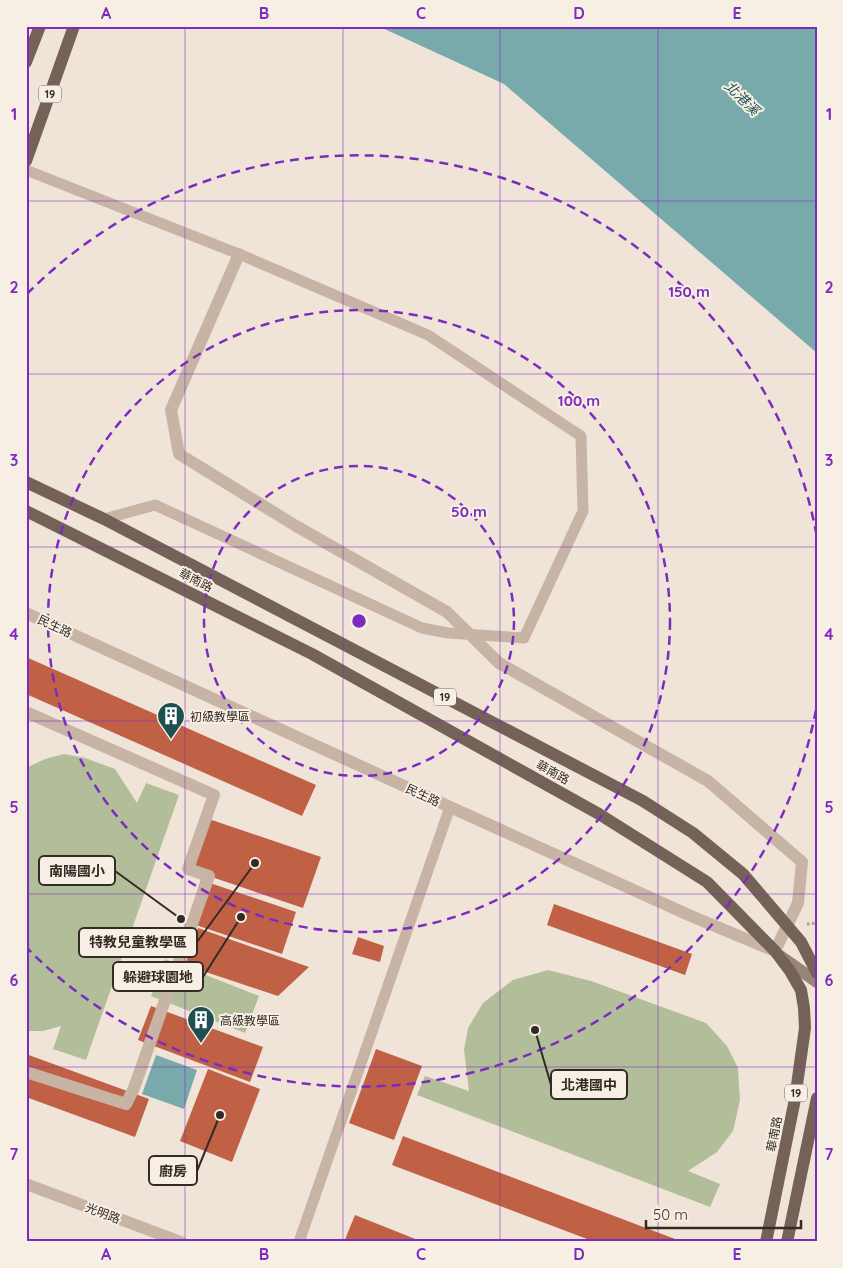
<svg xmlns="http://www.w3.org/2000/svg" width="843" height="1268" viewBox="0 0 843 1268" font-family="Quicksand,'Noto Sans TC',sans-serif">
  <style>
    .green { fill: #b2be9a }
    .water { fill: #79aaab }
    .building { fill: #c06146 }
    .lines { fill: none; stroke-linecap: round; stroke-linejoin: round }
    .path { stroke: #b29e90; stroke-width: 3; stroke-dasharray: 2.5 2.5; stroke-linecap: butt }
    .service { stroke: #c7b4a5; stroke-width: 11 }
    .pedestrian { stroke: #c7b4a5; stroke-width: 12 }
    .minor { stroke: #c7b4a5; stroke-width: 12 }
    .secondary { stroke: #9a8377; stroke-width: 12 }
    .primary { stroke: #746158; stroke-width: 12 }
    .minor-bridge { stroke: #c7b4a5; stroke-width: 12 }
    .grid { fill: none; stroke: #7b2cbf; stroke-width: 1; stroke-opacity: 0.55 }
    .ring { fill: none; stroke: #7b2cbf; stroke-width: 2.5; stroke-dasharray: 9 6 }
    .labels { text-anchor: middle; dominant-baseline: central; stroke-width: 4; stroke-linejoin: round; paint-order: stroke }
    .shield { fill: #f8efe4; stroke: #6e655f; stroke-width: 1 }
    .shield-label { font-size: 11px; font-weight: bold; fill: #332a26 }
    .street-label { font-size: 12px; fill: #332a26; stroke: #f8efe4 }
    .poi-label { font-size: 12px; fill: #332a26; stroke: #f8efe4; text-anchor: start }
    .water-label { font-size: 14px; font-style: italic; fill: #1e5052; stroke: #f8efe4 }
    .centre { fill: #7b2cbf; stroke: #f8efe4; stroke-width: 2.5 }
    .ring-label { font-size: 15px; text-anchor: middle; font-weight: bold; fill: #7b2cbf; stroke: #f8efe4; stroke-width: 4; stroke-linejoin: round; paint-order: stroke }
    .leader { fill: none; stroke: #332a26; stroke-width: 2 }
    .callout-dot { fill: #332a26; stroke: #f8efe4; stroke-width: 2 }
    .callout { fill: #f8efe4; stroke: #332a26; stroke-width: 2 }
    .callout-label { font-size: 14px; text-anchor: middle; font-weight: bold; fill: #332a26 }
    .neatline { fill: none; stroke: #7b2cbf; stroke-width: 2 }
    .grid-label { font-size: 16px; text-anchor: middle; font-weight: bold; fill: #7b2cbf }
  </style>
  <rect width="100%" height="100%" fill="#f0e4d9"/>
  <g class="green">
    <path d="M64,754L85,758L115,769L137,803L146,783L179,795L86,1060L53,1049L61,1026L43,1031H26V768L45,759Z"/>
    <path d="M165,959L259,996L245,1033L151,996Z"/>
    <path d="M548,970L591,981L706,1023L727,1046L738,1068L740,1100L733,1131L717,1152L688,1171L720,1184L710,1207L417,1095L425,1076L469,1091L464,1050L468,1028L483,1003L513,980Z"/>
  </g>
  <g class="water">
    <path d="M378,26H817V353L504,84Z"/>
    <path d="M156,1055L197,1070L184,1109L142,1094Z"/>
  </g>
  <g class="building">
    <path d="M26,657L316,785L302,816L26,694Z"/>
    <path d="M206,818L321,857L303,908L188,869Z"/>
    <path d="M201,880L296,912L282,954L187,922Z"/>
    <path d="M554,904L692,954L685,975L547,925Z"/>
    <path d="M198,928L309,967L278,996L185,965Z"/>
    <path d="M358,937L384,946L380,962L352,954Z"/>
    <path d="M151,1006L263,1047L250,1082L138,1040Z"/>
    <path d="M376,1049L422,1066L394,1140L349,1123Z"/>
    <path d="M26,1054L149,1099L135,1137L26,1097Z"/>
    <path d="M208,1069L260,1089L232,1162L180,1141Z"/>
    <path d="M403,1136L683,1242H595L392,1165Z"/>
    <path d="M355,1215L423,1242H344Z"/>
  </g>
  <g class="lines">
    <path class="path" d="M807,924L817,923"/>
    <g class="service">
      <path d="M26,170L239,254L428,335L581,436L583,511L524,638L448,633L422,628L155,505L104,519"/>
      <path d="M299,1242L450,807"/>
    </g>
    <path class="pedestrian" d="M26,712L214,795L188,869L209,876L134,1088L126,1104L26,1072"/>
    <g class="minor">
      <path d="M239,254L171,410L179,454L296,526L447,612"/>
      <path d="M26,613L450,807L691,916L775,951L798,903L802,862L708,781L499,663"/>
      <path d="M26,1184L181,1242"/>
    </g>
    <path class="secondary" d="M780,956L817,982"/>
    <g class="primary">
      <path d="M26,62L40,26"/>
      <path d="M26,161L74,26"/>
      <path d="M26,482L104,519L643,801L693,833L743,874L801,942L817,973"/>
      <path d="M26,511L312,654L599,814L707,882L775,951L790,971L801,990L804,1008L805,1028L795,1099L766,1242"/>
      <path d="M787,1242L817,1098"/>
    </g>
    <path class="minor-bridge" d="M447,612L499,663"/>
  </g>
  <path class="grid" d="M185,26V1242M343,26V1242M500,26V1242M658,26V1242M26,201H817M26,374H817M26,547H817M26,721H817M26,894H817M26,1067H817"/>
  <g class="ring">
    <circle cx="359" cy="621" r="155"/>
    <circle cx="359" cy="621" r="311"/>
    <path d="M816 710A466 466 0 0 1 27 948M27 294A466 466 0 0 1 816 532"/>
  </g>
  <defs>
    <symbol id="building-pin" viewBox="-11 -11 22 30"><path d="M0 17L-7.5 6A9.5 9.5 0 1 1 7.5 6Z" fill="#1e5052" stroke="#f8efe4"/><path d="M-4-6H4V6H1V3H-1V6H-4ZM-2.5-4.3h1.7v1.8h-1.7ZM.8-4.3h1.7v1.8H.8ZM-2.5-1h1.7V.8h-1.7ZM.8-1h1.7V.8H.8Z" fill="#fff"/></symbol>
  </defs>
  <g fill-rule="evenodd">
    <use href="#building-pin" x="155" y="700" width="32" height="43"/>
    <use href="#building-pin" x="185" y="1004" width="32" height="43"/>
  </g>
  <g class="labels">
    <g class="shield">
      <rect x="39" y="85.5" width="22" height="17" rx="4"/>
      <rect x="434" y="688.5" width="22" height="17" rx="4"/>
      <rect x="785" y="1084.5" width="22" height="17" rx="4"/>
    </g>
    <g class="shield-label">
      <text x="50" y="94">19</text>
      <text x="445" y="697">19</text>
      <text x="796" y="1093">19</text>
    </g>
    <g class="street-label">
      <text transform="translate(196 580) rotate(27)">華南路</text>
      <text transform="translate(55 626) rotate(25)">民生路</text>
      <text transform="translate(553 772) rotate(29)">華南路</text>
      <text transform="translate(423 795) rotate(25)">民生路</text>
      <text transform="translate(774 1134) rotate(-79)">華南路</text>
      <text transform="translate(103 1213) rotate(21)">光明路</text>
    </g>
    <g class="poi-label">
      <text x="190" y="716">初級教學區</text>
      <text x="220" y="1020">高級教學區</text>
    </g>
    <g class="water-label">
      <text transform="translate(742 98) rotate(44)">北港溪</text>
    </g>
  </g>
  <circle cx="359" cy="621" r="8" class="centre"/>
  <g class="ring-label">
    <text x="689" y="297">150 m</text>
    <text x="579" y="406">100 m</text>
    <text x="469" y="517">50 m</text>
  </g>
  <path class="leader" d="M181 919L115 871M255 863L197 942M241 917L203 977M535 1030L551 1085M220 1115L197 1171"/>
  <g class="callout-dot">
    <circle cx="181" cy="919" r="5"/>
    <circle cx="255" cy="863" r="5"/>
    <circle cx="241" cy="917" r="5"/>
    <circle cx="535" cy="1030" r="5"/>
    <circle cx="220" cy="1115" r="5"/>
  </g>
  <g class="callout">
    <rect x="39" y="856" width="76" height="29" rx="5"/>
    <rect x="79" y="928" width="118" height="29" rx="5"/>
    <rect x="113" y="962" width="90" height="29" rx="5"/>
    <rect x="551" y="1070" width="76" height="29" rx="5"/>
    <rect x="149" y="1156" width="48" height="29" rx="5"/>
  </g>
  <g class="callout-label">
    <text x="77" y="876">南陽國小</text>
    <text x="138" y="947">特教兒童教學區</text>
    <text x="158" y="982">躲避球園地</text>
    <text x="589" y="1090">北港國中</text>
    <text x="173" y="1176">廚房</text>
  </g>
  <rect width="843" height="1268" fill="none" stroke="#f8efe4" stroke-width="55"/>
  <path d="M646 1220v8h155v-8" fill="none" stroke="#332a26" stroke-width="2.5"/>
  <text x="653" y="1220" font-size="15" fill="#332a26" stroke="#f8efe4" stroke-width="4" paint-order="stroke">50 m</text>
  <rect x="28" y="28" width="788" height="1212" class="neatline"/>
  <g class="grid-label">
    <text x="106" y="19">A</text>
    <text x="264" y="19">B</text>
    <text x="421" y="19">C</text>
    <text x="579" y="19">D</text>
    <text x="737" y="19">E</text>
    <text x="14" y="120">1</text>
    <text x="829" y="120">1</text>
    <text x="14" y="293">2</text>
    <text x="829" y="293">2</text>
    <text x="14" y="466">3</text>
    <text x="829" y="466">3</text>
    <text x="14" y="640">4</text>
    <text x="829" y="640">4</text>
    <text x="14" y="813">5</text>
    <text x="829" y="813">5</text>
    <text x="14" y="986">6</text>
    <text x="829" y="986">6</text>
    <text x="14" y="1160">7</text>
    <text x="829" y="1160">7</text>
    <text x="106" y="1260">A</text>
    <text x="264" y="1260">B</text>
    <text x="421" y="1260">C</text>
    <text x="579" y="1260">D</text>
    <text x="737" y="1260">E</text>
  </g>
</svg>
